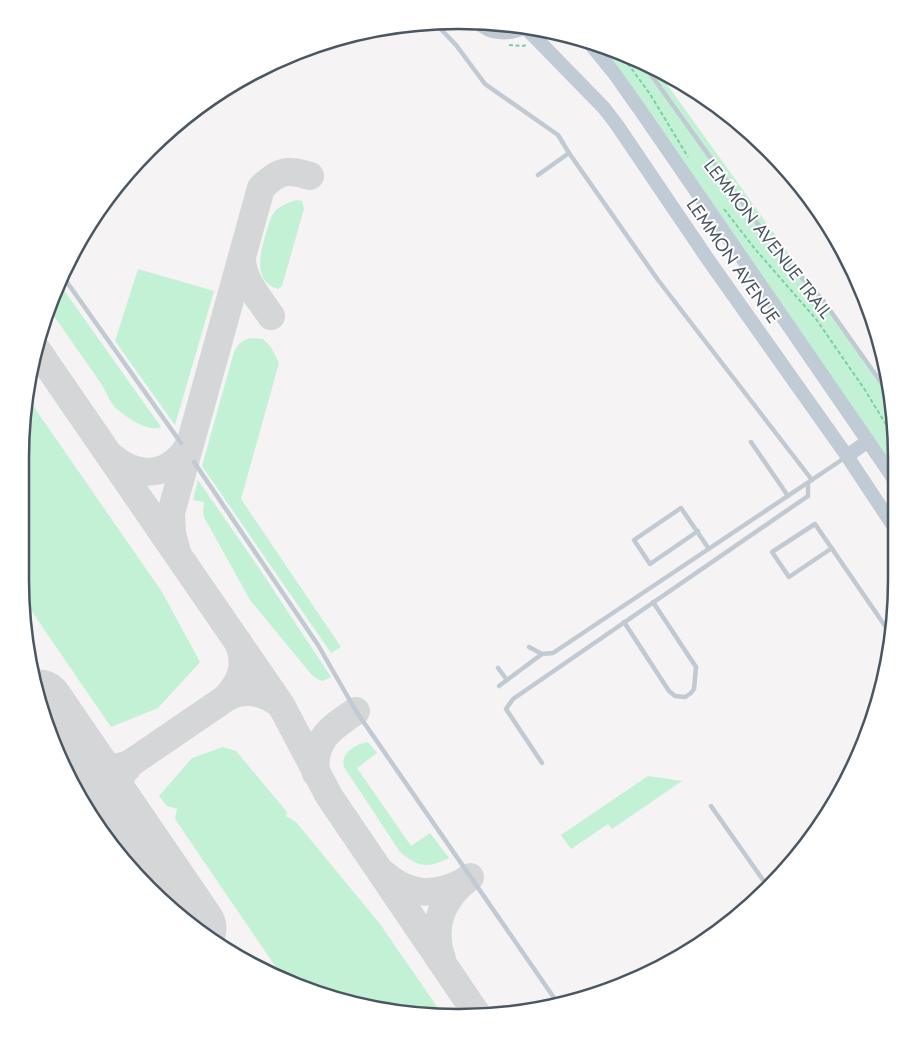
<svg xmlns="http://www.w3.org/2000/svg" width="917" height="1038" viewBox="0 0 917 1038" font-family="Jost,sans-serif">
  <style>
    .green { fill: #c3f1d5 }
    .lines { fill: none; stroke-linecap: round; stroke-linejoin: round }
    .taxiway { stroke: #d5d6d8; stroke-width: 28 }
    .runway { stroke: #d5d6d8; stroke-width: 69 }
    .path { stroke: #7ad0a6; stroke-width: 2; stroke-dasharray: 4 2.5; stroke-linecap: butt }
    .service { stroke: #c1cad2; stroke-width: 4.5 }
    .tertiary { stroke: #c1cad2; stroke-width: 11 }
    .secondary { stroke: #c1cbd6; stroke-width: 14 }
    .labels { text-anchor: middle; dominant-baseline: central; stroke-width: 4; stroke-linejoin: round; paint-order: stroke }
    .street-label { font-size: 18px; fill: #4a5661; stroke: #fff }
    .rim { fill: none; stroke: #4a5661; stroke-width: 2.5 }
  </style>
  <rect width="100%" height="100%" fill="#f5f3f3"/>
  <g class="green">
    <path d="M598,43L656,69L890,395L896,430V471L660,127Z"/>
    <path d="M296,200L302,201L304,209L282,286L278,289C255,282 259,259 264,240C267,231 269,221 273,214C278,206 288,203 296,200Z"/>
    <path d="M138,269L214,291L175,425L115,341Z"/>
    <path d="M61,286L161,427C149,433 126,417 117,409C109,403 106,390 100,382C84,359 68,336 51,312Z"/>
    <path d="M250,338L263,339L271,347L279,363L241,499L341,647L331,653L202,466L234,352C238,344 241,341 250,338Z"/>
    <path d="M27,397L162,592L200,662L158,708L111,727L22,597L20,579Z"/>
    <path d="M198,480L259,568L331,677L323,681L317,679L311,674L250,600L204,517L203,511L204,502L193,500Z"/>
    <path d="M368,742L377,753L357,768L411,846L430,833L449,858C428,869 418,867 400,852L344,767C340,753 356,744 368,742Z"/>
    <path d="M223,747L236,751L287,812L286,816L296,822L380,924L442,1014L373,1010L286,982L175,819L177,809L167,806L159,796L192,758Z"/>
    <path d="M648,776L682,781L612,829L608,824L571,849L561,835Z"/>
  </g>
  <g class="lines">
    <g class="taxiway">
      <path d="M242,258C242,280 259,298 271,316"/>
      <path d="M37,350L281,705L329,796L479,1017"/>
      <path d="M112,457C139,480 171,476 189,445"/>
      <path d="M176,548L172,533L171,513L261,188C279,170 287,169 310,176"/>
      <path d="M238,642C248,664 241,682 226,698C245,687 264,692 281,705"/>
      <path d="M49,712C73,746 82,779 130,764C119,776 112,791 116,808L158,872"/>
      <path d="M316,773C312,740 331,728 356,711"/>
      <path d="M81,797L226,698"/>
      <path d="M384,874C408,895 432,897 461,883"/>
      <path d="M442,959C430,926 443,896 470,877"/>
    </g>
    <path class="runway" d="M39,704L192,928"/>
    <g class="path">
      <path d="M509,45L524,46L527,44"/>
      <path d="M620,53L650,94L688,157"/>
      <path d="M724,209L755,249L816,319L865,390L896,441"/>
    </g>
    <g class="service">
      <path d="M433,21L456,45L485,84L558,135L569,153"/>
      <path d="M642,62L780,255L822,299L890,395"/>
      <path d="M538,175L569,153L658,280L812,480"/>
      <path d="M64,278L181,443"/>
      <path d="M751,442L788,496"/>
      <path d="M194,462L318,645L356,711L559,1005"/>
      <path d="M698,531L650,564L634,540L681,508L709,549"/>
      <path d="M832,548L789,577L772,552L815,524L892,636"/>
      <path d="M624,622L669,691L675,696L685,697L691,693L694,689L696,667L653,602"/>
      <path d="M529,647L542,654"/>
      <path d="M498,668L507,680"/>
      <path d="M499,686L542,654L553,653L846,457"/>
      <path d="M542,763L506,709L513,699L808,496V483"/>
      <path d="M711,806L768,887"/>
    </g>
    <path class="tertiary" d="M475,22C490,37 511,37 528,27"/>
    <g class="secondary">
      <path d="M524,26L604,108L617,125L707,258L847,456L896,530"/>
      <path d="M587,40L614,73L645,117L896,482"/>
      <path d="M847,456L868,441"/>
    </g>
  </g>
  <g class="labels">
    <g class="street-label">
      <text transform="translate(768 239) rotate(52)">LEMMON AVENUE TRAIL</text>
      <text transform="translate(733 261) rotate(55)">LEMMON AVENUE</text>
    </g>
  </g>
  <path d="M0 0H917V1038H0ZM458 29H459A429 429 0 0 1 888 458V580A429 429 0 0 1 459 1009H458A429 429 0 0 1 29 580V458A429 429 0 0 1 458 29Z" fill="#fff" fill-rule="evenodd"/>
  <path class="rim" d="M458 29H459A429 429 0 0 1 888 458V580A429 429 0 0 1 459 1009H458A429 429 0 0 1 29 580V458A429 429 0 0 1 458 29Z"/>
</svg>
